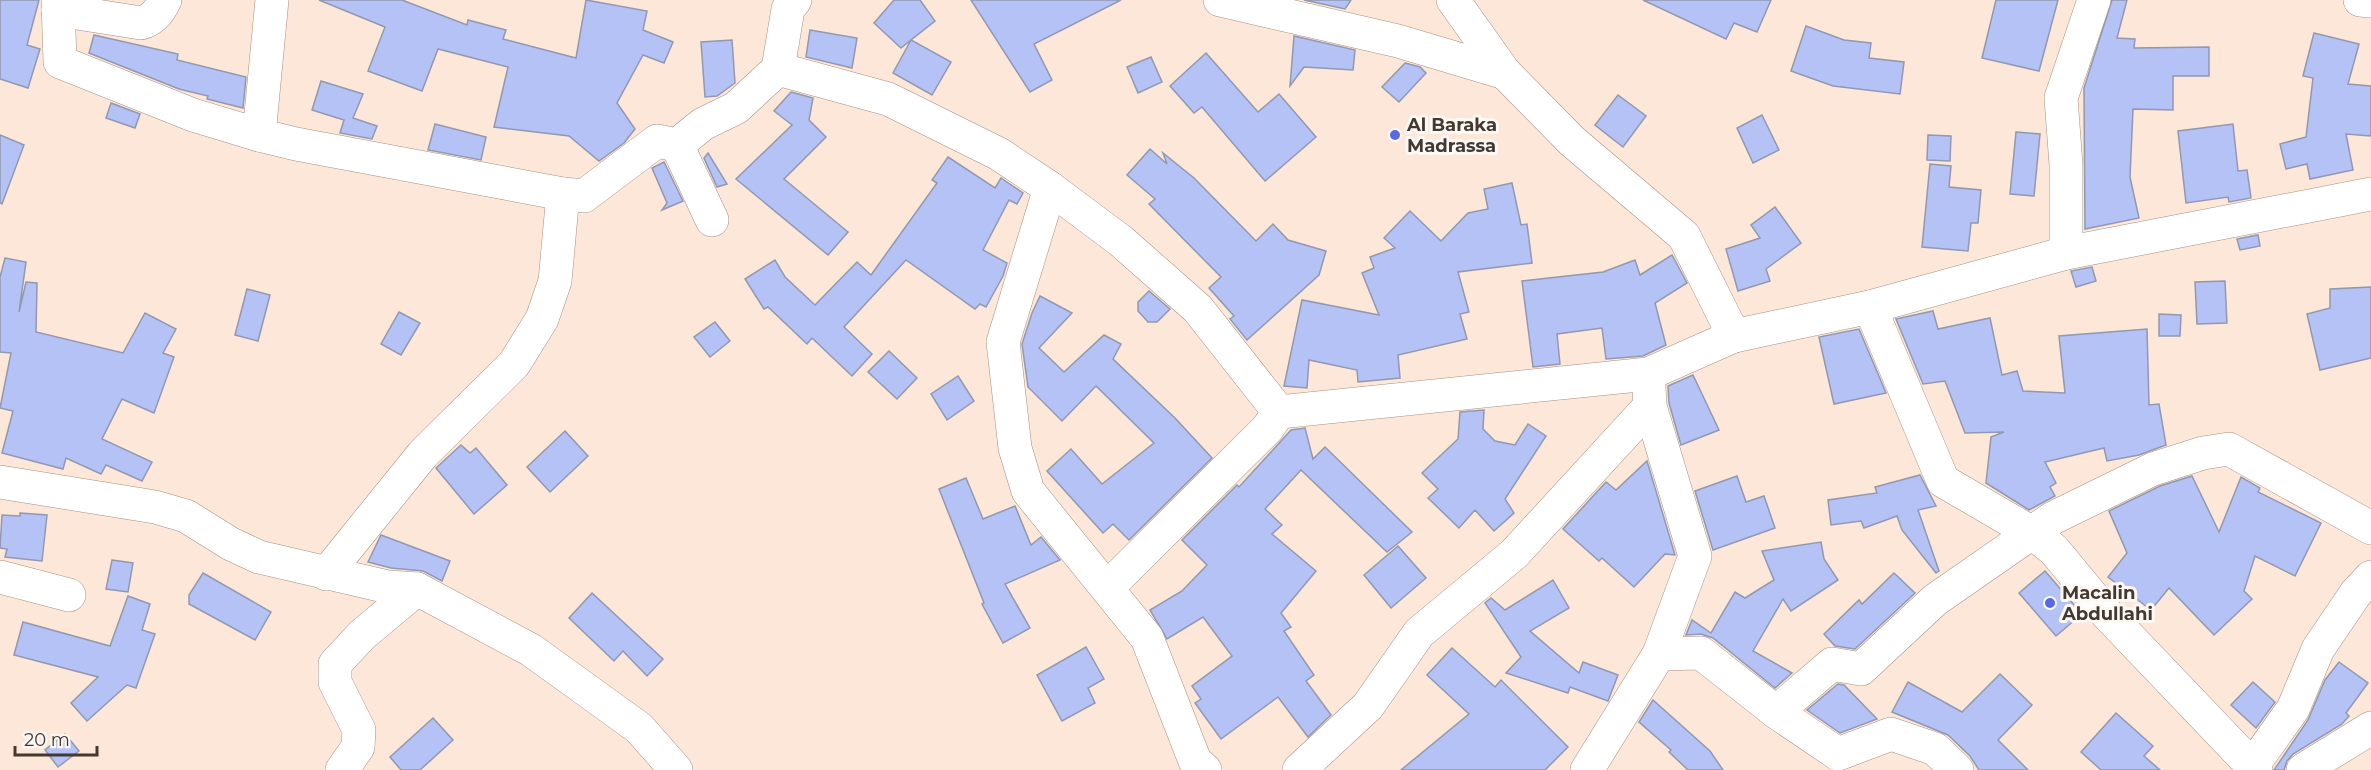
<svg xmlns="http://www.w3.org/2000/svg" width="2371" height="770" viewBox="0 0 2371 770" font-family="Montserrat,sans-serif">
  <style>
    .building { fill: #b4c2f6; stroke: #9198b0; stroke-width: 1.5 }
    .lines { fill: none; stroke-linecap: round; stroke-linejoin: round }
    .minor-casing { stroke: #a99181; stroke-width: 34 }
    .minor { stroke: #fff; stroke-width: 33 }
    .poi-dot { fill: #586ae1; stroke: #fdf8f4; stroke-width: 2 }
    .labels { text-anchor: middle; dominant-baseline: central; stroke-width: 6; stroke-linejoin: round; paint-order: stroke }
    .poi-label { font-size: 18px; font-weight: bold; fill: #433932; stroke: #fdf8f4; text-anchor: start }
  </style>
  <rect width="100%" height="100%" fill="#fce7d9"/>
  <g class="building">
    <path d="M0,0H39L27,45L40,49L28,88L0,79Z"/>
    <path d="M319,0H402L467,25L468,20L506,30L503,39L576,58L586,0L647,11L643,30L673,42L664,63L643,55L617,103L635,129L624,143L599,161L569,136L494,127L508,67L438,49L422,91L368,71L385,27Z"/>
    <path d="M894,0H920L935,21L911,40L951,62L932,95L893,73L911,40L901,48L874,23Z"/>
    <path d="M971,0H1121L1034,44L1052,80L1030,92Z"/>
    <path d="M1304,0H1351L1345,9Z"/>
    <path d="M1643,0H1771L1757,32L1734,23L1726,39Z"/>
    <path d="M1996,0H2058L2039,71L1982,58Z"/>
    <path d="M2112,0H2127L2117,38L2135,39L2134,48L2209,47V76H2173V110L2133,109L2130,177L2139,218L2085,229L2084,88Z"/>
    <path d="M1806,26L1844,40L1871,43L1869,58L1904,62L1900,94L1833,86L1791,71Z"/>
    <path d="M810,30L857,38L852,68L806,57Z"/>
    <path d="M2314,33L2359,44L2348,84L2371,86V136L2346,134L2353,170L2310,179L2307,164L2286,169L2280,144L2306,137L2313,78L2303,76Z"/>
    <path d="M94,35L178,54L177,60L246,77L243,108L207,99L208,96L179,89L89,53Z"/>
    <path d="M1294,36L1355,50L1353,70L1304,67L1290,86Z"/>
    <path d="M732,40L735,83L717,96L705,97L701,42Z"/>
    <path d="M1206,53L1258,112L1279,94L1316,137L1265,181L1202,107L1194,113L1170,86Z"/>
    <path d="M1151,57L1162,82L1138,93L1127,67Z"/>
    <path d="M1405,63L1420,67L1426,73L1399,102L1382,87Z"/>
    <path d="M321,81L363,94L353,118L377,126L372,139L340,133L344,120L312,110Z"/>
    <path d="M791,92L813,98L809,120L826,137L784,179L848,232L828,255L736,179L792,125L774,111Z"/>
    <path d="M1618,95L1646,116L1623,147L1595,125Z"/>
    <path d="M111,103L140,114L135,128L106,118Z"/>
    <path d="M1762,115L1779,150L1753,163L1737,128Z"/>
    <path d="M435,124L486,137L481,160L428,150Z"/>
    <path d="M2233,124L2238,171L2247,170L2251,198L2229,202L2228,197L2186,203L2178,131Z"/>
    <path d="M2016,132L2040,134L2034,196L2010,194Z"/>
    <path d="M0,135L24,145L2,204L0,203Z"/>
    <path d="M1928,135L1951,136L1950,161L1927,160Z"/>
    <path d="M1150,149L1167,164L1163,153L1194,178L1256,241L1273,224L1288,240L1326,251L1319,275L1247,340L1230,319L1234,316L1209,288L1221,277L1149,204L1155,199L1127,175Z"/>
    <path d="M708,153L727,184L717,187L704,158Z"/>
    <path d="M948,157L995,188L1001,178L1023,193L1017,204L1009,200L983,250L1007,263L1003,276L986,307L980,304L975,309L906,260L844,327L872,354L852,376L812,338L807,344L768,307L764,309L745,279L775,260L785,277L815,305L857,262L871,275L937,183L932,180Z"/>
    <path d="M664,162L683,201L662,210L667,203L652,168Z"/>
    <path d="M1930,164L1951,166L1949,187L1981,190L1978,223H1971L1968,251L1922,247Z"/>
    <path d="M1512,183L1521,225L1527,224L1532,263L1458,272L1469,312L1460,314L1467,339L1398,355L1400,378L1358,382L1357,370L1309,360L1307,388L1284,386L1302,300L1379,315L1362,273L1374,268L1370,257L1395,248L1384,238L1410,211L1441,241L1468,213L1488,209L1484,189Z"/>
    <path d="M1775,207L1801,243L1766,269L1770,281L1738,291L1726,249L1760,238L1751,225Z"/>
    <path d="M2258,235L2260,246L2240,250L2237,239Z"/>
    <path d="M1672,255L1687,283L1655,303L1666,345L1643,356L1606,359L1602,328L1557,334L1560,364L1533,367L1522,281L1603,272L1635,260L1640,275Z"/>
    <path d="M5,258L26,262L19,312L26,282L37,283L36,332L123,353L145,313L176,329L163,353L174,357L154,413L122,399L102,439L152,462L142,481L106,465L101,474L66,458L63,469L2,453L13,411L0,408L11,353L0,352V277Z"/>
    <path d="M2092,267L2096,281L2076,287L2071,271Z"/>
    <path d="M2225,281L2227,323L2197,324L2195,282Z"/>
    <path d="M2371,287V358L2320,370L2307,314L2330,308V289Z"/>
    <path d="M247,289L270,295L258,341L235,335Z"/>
    <path d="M1149,291L1170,309L1157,322H1148L1138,311V302Z"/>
    <path d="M1040,296L1072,313L1039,348L1064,372L1104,335L1121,344L1113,359L1175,418L1212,458L1129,540L1113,524L1103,533L1047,471L1071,449L1102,484L1154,443L1096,386L1062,421L1028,387L1022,344L1032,313Z"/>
    <path d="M1933,311L1938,329L1990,318L2002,375L2017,371L2023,391L2065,393L2059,336L2147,329L2149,405L2159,404L2166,445L2139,455L2107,461L2104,448L2045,462L2056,483L2050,487L2055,496L2029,510L1986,483L1991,437L2004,432L1965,433L1945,381L1923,384L1896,319Z"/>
    <path d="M399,312L420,323L401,355L381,344Z"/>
    <path d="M2159,314L2181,315L2180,336H2159Z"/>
    <path d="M715,322L730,341L710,357L694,337Z"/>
    <path d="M1859,329L1886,393L1834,404L1819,337Z"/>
    <path d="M889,351L917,378L897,399L868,372Z"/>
    <path d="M1693,375L1719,430L1681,445L1669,403L1668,386Z"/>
    <path d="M958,376L974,401L947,420L931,394Z"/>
    <path d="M1484,410L1483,429L1495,441L1515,445L1528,424L1546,436L1505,499L1514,513L1494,531L1475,510L1459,528L1428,498L1438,489L1422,473L1458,439L1460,412Z"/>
    <path d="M1305,428L1313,459L1325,447L1412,532L1387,552L1301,470L1265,509L1282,525L1272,534L1316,571L1281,613L1291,627L1284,631L1314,675L1306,681L1331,715L1308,737L1278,697L1221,739L1195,703L1201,699L1192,686L1232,656L1203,617L1167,639L1150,610L1182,591L1207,565L1182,540L1237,485L1239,487L1291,430Z"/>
    <path d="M565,431L588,456L550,492L527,467Z"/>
    <path d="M461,445L470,453L476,448L507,485L474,514L436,468Z"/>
    <path d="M1647,461L1675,555L1665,554L1634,587L1602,558L1599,561L1563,529L1606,482L1616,490Z"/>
    <path d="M1920,475L1936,506L1918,510L1939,571L1936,573L1902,530L1897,516L1864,528L1861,521L1831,525L1828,500L1877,493L1875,487Z"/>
    <path d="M1737,476L1746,502L1764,496L1775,528L1713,550L1695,491Z"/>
    <path d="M2192,476L2219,532L2241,477L2260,488L2258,492L2321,523L2295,576L2255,556L2244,591L2252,599L2214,635L2169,588L2151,610L2108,577L2127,553L2109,511L2160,486Z"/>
    <path d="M966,478L983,519L1015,506L1031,545L1041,537L1060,560L1005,584L1030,628L1003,643L982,604L984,603L939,489Z"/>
    <path d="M20,513L47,515L42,561L5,557L7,549L0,548L2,515L20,516Z"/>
    <path d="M381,535L450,561L442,581L423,571L391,568L368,562Z"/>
    <path d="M1821,542L1824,559L1838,580L1791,611L1783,599L1753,651L1792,673L1775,688L1713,638L1701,634L1686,635L1692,620L1711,633L1735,592L1745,598L1774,580L1762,551Z"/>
    <path d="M1398,546L1426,578L1391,608L1364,575Z"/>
    <path d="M112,560L133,563L128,592L106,589Z"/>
    <path d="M2045,571L2082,614L2056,636L2019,593Z"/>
    <path d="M203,573L271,612L255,640L189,604V595Z"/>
    <path d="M1894,573L1915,593L1855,649L1835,646L1824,634L1859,600L1862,604Z"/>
    <path d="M1553,580L1569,608L1530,631L1579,673L1583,662L1618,675L1608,701L1570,687L1568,693L1506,673L1521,657L1485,603L1491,598L1505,610Z"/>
    <path d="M592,593L663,659L647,676L623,651L614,661L569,618Z"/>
    <path d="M128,596L150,604L142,630L155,634L136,688L127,685L87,721L71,703L98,677L14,655L23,622L110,646Z"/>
    <path d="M1086,647L1104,679L1088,688L1095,703L1062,721L1037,675Z"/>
    <path d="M1452,648L1495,687L1501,680L1568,747L1545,770H1401L1469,714L1427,675Z"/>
    <path d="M2339,662L2368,683L2346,713L2349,716L2342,724L2293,754L2287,761L2284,770H2274L2308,720L2325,680Z"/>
    <path d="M2000,674L2032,705L1998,740L2028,770H1979L1970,756L1948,735L1892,712L1908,682L1962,712Z"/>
    <path d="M2253,682L2275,702L2256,728L2231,705Z"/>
    <path d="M1838,684L1844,685L1877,719L1840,733L1807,710Z"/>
    <path d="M1653,700L1710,751L1723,770H1688L1669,752L1671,750L1639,722Z"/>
    <path d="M2116,713L2153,746L2144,756L2160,770H2101L2081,752Z"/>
    <path d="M433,718L453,740L420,770H401L390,757Z"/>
    <path d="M65,734L79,751L58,767L45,750Z"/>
  </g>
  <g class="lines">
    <defs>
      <g id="minor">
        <path d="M58,0L60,62L193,115L259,135L296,144L563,194L584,196L657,141L677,145"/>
        <path d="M1220,0L1398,41L1505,73"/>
        <path d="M1453,0L1505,73L1572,141L1684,236L1734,336"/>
        <path d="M2360,0L2371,1"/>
        <path d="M58,10L141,23C153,20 160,11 165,0"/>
        <path d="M778,69L888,99L999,154L1050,188L1121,241L1198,309L1279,412"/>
        <path d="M259,135L272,0"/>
        <path d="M677,145L703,124L736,108L778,69L788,9L795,0"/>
        <path d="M677,145L712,220"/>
        <path d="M1050,188L1003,342L1015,448L1028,491L1147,638L1195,761L1205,770"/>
        <path d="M2066,253V165L2061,98L2094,0"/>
        <path d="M1870,307L1943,481L2034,534L2054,550L2107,614L2256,770"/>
        <path d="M0,482L155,507L186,516L231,544L259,557L388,587L417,589L531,650L639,728L676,770"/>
        <path d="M326,574L423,454L514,364L542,319L555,281L563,194"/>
        <path d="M0,577L69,595"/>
        <path d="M1108,587L1267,429L1279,412L1648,374L1734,336L1870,307L2066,253L2371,194"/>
        <path d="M1659,654L1701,653L1776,712L1838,754L1891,734L1935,749L1957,770"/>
        <path d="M1776,712L1832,664L1861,669L1935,600L2053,518L2153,469L2203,453L2229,449L2371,528"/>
        <path d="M2253,765L2293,709L2318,649L2356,593L2371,577"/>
        <path d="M342,770L358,747L359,730L335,682V664L362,635L417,589"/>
        <path d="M1299,770L1368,706L1419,633L1514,554L1650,406"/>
        <path d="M1587,770L1659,654L1695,556L1650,406L1649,387"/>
        <path d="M2303,770L2371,728"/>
      </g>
    </defs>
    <use href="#minor" class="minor-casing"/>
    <use href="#minor" class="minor"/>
  </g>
  <g class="poi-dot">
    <circle cx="1395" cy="135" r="6"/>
    <circle cx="2050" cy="603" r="6"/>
  </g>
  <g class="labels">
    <g class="poi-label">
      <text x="1407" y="125">Al Baraka<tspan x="1407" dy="21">Madrassa</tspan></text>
      <text x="2062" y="593">Macalin<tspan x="2062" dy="21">Abdullahi</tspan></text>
    </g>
  </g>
  <path d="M15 746v9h82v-9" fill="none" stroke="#433932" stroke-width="3"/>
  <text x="24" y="746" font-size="18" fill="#433932" stroke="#fdf8f4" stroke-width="4.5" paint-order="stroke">20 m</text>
</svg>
